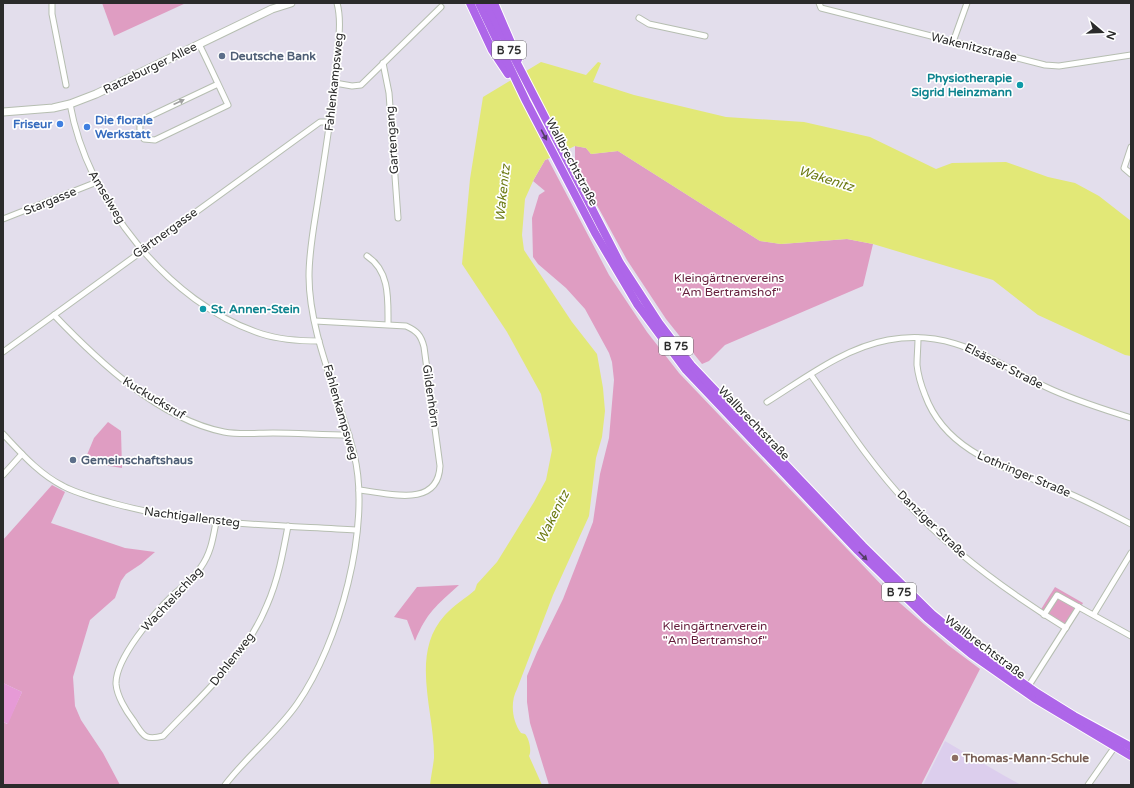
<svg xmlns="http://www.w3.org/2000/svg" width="1134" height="788" viewBox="0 0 1134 788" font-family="'Varela Round',sans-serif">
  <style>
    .education { fill: #dcceed }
    .green { fill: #df9dc2 }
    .pitch { fill: #e69ad6 }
    .water { fill: #e2e877 }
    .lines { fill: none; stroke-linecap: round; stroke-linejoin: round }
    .minor-casing { stroke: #b6beb1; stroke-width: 7 }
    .secondary-casing { stroke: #b6beb1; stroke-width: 9 }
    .primary-casing { stroke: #fff; stroke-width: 10 }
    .minor { stroke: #fff; stroke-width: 5 }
    .secondary { stroke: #fff; stroke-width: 7 }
    .primary { stroke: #ae66e9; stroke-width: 8 }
    .oneway { fill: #a0a0a0 }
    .oneway2 { fill: #523d64 }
    .service-dot { fill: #5c6f8a; stroke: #fff; stroke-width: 1.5 }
    .culture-dot { fill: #0f9aa8; stroke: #fff; stroke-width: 1.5 }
    .shop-dot { fill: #3f7fe0; stroke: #fff; stroke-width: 1.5 }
    .education-dot { fill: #8d6e63; stroke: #fff; stroke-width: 1.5 }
    .labels { text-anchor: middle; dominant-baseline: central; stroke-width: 3.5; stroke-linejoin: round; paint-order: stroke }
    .shield { fill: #fff; stroke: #6b6b6b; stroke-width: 1 }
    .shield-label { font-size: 11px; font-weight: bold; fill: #2b2b2b }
    .street-label { font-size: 12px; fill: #2b2b2b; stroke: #fff }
    .service-label { font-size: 12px; font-weight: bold; fill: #4e5e75; stroke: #fff; text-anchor: start }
    .culture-label { font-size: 12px; font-weight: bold; fill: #0d838f; stroke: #fff; text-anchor: end }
    .shop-label { font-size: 12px; font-weight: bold; fill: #366cbe; stroke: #fff; text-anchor: start }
    .park-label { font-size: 12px; fill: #651e3c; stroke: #fff }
    .education-label { font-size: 12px; font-weight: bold; fill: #785e54; stroke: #fff; text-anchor: start }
    .water-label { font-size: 13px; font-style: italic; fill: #6d7b14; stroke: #fff }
  </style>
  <rect width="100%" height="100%" fill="#e3deec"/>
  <path class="education" d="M945,741L1003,775L1021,785H923Z"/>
  <g class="green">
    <path d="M102,3H186L114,36Z"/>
    <path d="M575,146L586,148L591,154L618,151L760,241L781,244L847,239L873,244L863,286L725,345L709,361L702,364L666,319L627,260L575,165Z"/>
    <path d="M548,159L609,275L647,332L679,373L893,597L948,645L980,669L921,785H549L530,723L527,702V676L537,652L563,599L593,522L600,474L609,438L614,380L612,362L609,353L585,309L566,288L538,264L533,257L532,218L539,195L545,191L533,181L545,160Z"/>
    <path d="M108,422L121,431L122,468L84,462L94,438Z"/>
    <path d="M52,485L65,492L51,523L125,548L155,552L141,564L126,574L121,581L115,598L90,620L73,677L75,706L81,720L103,753L120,785H3V722L7,724L22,692L3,683V540Z"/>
    <path d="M459,585C436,606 427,612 415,641L407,620L394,617L417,587Z"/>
    <path d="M1055,587L1083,603L1067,632L1038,614Z"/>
  </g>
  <path class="pitch" d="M3,683L22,692L8,724L3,722Z"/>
  <path class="water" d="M541,62L586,75L598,62L601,63L593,82L634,95L726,117L804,122L870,137L936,169L952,163L1006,162L1048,177L1075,183L1099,196L1131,221V356L1125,355L1038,315L993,280L873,244L847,239L781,244L760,241L618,151L591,154L586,148L575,146L545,160L534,179L525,199L522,235L524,250L572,322L597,354L603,388L605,411L602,437L596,458L589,516L553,595L517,689C510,702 512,721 521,733L525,734C529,738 532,751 529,756L542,785H430C431,776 433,767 434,758C435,712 409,654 445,615C454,605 466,598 475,590L477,584L497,562L534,502L546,480L552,450L541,394L507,332L462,264L470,179L483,97Z"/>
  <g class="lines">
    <defs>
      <g id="minor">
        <path d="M52,3V14L66,85"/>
        <path d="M819,3L821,8L1045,65L1059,66L1131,55"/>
        <path d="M639,18L649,24L705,36"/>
        <path d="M953,42L967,3"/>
        <path d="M199,44C209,64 218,84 228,105L155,140L144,139C140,132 137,125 144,119L218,84"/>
        <path d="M383,63L389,93L398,218"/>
        <path d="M335,83L352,86L361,85L441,7"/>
        <path d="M70,104C87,200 168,304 262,334C281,340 300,341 319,341"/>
        <path d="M1131,147L1124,168L1131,174"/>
        <path d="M3,219L97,182"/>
        <path d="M367,256C390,271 388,299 388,324"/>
        <path d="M54,315C98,361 159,419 224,432C240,435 257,433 273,433C298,433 323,435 349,435"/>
        <path d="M315,321L406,326C417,331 421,335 424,347L440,466C438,509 388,493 359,490"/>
        <path d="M918,338C918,347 917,356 917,365C918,375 921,385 925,395C947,456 1014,470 1068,493C1089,502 1110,513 1131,524"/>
        <path d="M3,352L320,122H330"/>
        <path d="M811,375C841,418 870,464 907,503C953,553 1009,593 1066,628"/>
        <path d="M767,402C804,379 844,348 888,340C953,328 991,361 1046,387C1073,400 1103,409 1131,418"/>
        <path d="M3,434C21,453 39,474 63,486C78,494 95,498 112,503C191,525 275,525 356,530"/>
        <path d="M3,475L22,454"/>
        <path d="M216,522C213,538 211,553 201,567C194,578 182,587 173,595C155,612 115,659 116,684C117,696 126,711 133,720C143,735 144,741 163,736C201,696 246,657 267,605C278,580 283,553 288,526"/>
        <path d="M1094,614L1131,553"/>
        <path d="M1044,615L1057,595L1131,636"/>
        <path d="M1028,687L1079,607"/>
        <path d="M225,785C247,756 276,734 297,704C339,644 372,526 354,454C340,397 309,335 309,276C309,248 315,221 319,193C326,149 333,105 337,61C338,42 342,22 337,3"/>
        <path d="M1088,785L1116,745"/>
      </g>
      <path id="secondary" d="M3,112L53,108L70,104L96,94L272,9L291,3"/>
      <g id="primary">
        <path d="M470,3L492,50L508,74"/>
        <path d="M479,3L526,101L595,233L637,304L686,370L858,551L927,618L971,654L1034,698L1131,756"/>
        <path d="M486,3L620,263L659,323L691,365L863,546L932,614L975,649L1037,693L1074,716L1131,747"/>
        <path d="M494,3L518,59"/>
      </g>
    </defs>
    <use href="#minor" class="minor-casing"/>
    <use href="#secondary" class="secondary-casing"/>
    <use href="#primary" class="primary-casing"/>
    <use href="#minor" class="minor"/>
    <use href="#secondary" class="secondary"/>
    <use href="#primary" class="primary"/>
  </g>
  <defs><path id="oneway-solid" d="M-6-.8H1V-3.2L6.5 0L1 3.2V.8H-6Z"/></defs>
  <use class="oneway" href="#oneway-solid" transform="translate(179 102) rotate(-25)"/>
  <g class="oneway2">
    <use href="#oneway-solid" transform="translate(544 135) rotate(62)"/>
    <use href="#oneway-solid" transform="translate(863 556) rotate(45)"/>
  </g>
  <g class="service-dot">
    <circle cx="222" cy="56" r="4"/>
    <circle cx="73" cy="460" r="4"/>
  </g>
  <g class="culture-dot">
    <circle cx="1020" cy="85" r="4"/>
    <circle cx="203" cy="309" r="4"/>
  </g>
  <g class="shop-dot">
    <circle cx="60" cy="124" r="4"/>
    <circle cx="87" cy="127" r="4"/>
  </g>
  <circle class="education-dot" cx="955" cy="758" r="4"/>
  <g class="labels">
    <g class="shield">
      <rect x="492" y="41" width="34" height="18" rx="3"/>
      <rect x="659" y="337" width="34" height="18" rx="3"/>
      <rect x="882" y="583" width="34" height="18" rx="3"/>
    </g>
    <g class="shield-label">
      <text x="509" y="50">B 75</text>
      <text x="676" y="346">B 75</text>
      <text x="899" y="592">B 75</text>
    </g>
    <g class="street-label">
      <text transform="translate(974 47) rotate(14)">Wakenitzstraße</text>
      <text transform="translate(150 68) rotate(-26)">Ratzeburger Allee</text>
      <text transform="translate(334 82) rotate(-84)">Fahlenkampsweg</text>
      <text transform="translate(392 140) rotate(-94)">Gartengang</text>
      <text transform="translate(572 162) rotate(62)">Wallbrechtstraße</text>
      <text transform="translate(107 197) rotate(59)">Amselweg</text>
      <text transform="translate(50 201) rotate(-22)">Stargasse</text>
      <text transform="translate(165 233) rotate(-36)">Gärtnergasse</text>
      <text transform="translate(1004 366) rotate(27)">Elsässer Straße</text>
      <text transform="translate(431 396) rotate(82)">Gildenhörn</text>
      <text transform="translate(154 398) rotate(31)">Kuckucksruf</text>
      <text transform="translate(341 412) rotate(74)">Fahlenkampsweg</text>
      <text transform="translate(754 423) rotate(46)">Wallbrechtstraße</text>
      <text transform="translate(1024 474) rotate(23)">Lothringer Straße</text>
      <text transform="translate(192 517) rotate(7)">Nachtigallensteg</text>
      <text transform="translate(932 524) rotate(44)">Danziger Straße</text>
      <text transform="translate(172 599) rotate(-47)">Wachtelschlag</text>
      <text transform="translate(985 647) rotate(37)">Wallbrechtstraße</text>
      <text transform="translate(232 659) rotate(-52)">Dohlenweg</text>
    </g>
    <g class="service-label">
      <text x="230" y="56">Deutsche Bank</text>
      <text x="81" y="460">Gemeinschaftshaus</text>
    </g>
    <g class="culture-label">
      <text x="1012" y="78">Physiotherapie<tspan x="1012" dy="14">Sigrid Heinzmann</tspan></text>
      <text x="211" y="309" text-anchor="start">St. Annen-Stein</text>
    </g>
    <g class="shop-label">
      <text x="95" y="120">Die florale<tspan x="95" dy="14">Werkstatt</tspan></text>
      <text x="52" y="124" text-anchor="end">Friseur</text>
    </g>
    <g class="park-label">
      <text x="729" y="278">Kleingärtnervereins<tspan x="729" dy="14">"Am Bertramshof"</tspan></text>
      <text x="715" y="626">Kleingärtnerverein<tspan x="715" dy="14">"Am Bertramshof"</tspan></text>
    </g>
    <g class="education-label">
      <text x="963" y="758">Thomas-Mann-Schule</text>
    </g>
    <g class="water-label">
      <text transform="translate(826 179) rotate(18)">Wakenitz</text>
      <text transform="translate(503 193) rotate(-84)">Wakenitz</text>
      <text transform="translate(553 517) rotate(-63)">Wakenitz</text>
    </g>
  </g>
  <rect width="1134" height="788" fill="none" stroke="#2b2b2b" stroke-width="8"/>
  <g transform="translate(1102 32) rotate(109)" stroke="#ffffff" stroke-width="3" paint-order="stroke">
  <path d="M0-3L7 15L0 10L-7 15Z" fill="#2b2b2b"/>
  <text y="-6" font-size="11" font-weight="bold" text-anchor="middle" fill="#2b2b2b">N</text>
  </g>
</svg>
